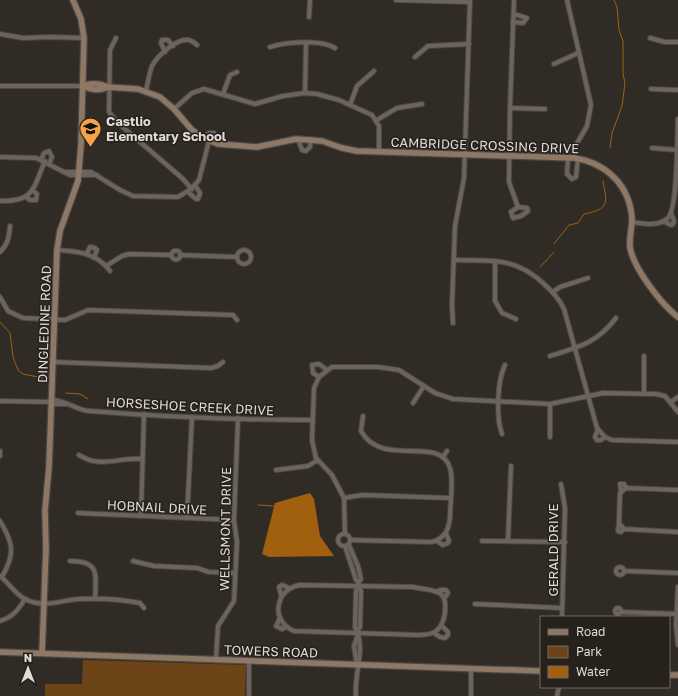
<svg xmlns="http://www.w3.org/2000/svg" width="678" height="696" viewBox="0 0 678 696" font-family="'Golos Text',sans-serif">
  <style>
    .green { fill: #6c4418 }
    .water { fill: #a0600e }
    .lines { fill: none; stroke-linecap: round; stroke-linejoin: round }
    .stream { stroke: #a0600e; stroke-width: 1 }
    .street-casing { stroke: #4c4743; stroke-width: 6 }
    .secondary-casing { stroke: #4c4743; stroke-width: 8 }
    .street { stroke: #6b645e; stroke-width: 4 }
    .secondary { stroke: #8d7865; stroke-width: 5.5 }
    .labels { text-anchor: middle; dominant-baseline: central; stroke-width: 3; stroke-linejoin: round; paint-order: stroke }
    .poi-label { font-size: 13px; font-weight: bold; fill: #dfdbd8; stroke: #27211c; text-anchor: start }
    .street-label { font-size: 13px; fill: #dfdbd8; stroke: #27211c }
  </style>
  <rect width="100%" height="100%" fill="#312b26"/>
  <path class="green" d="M83,660L246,665L245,696H45V684H82Z"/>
  <path class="water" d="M310,493L314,499L320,536L334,556L269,557L262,554L275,503Z"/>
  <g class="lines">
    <g class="stream">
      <path d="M610,148L612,133L622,106L625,83L623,74V41L619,30L617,7L614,0"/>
      <path d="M554,244L569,225L578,223L584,214C610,209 607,203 603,181"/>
      <path d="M540,267L554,252"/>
      <path d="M0,322L10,333L13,357L18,370L23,374L43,378"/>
      <path d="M66,393L80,394L88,399"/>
      <path d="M258,505L274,506"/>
    </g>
    <defs>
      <g id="street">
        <path d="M396,0L470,2"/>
        <path d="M514,0L510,108L509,182L518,207L527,208L528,211L521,216L513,218L511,212L518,207"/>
        <path d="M567,0L591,105L587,126L576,145L574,158"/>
        <path d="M309,17L310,0"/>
        <path d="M513,22L523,23L527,18L514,14"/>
        <path d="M0,34L23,38L50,37L84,38"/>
        <path d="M116,38L110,50L109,112L118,123L182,178L192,189"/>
        <path d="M650,38L665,42H678"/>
        <path d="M270,47C285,42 321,39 335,48"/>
        <path d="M165,52L161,43L162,40H168L173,46"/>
        <path d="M415,57L428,46L469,44"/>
        <path d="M554,64L578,53"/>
        <path d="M0,86H84"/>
        <path d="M651,89L678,90"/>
        <path d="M146,90C148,83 149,74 152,66C157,56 177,38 189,40C192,41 195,43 197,45"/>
        <path d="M305,93L306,43"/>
        <path d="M223,94L230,75L237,72"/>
        <path d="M350,105L357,86L374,71"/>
        <path d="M510,108L545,109"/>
        <path d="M174,109L192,93L204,89L255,104L283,96L305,93L317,94L339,100L372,115L379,126V151"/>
        <path d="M377,120L397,108L422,104"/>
        <path d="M204,139L209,133H214L215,138L214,143"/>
        <path d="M298,139L302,150L306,151L310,147L311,139"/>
        <path d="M652,148L677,150"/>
        <path d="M0,157L36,158L70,175H97"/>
        <path d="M568,158L567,174L572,179L576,177L578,158"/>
        <path d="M41,160L44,153L49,151L52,157L49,164"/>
        <path d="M64,172H91L120,190L133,196L178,197L191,189L199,180L209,141"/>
        <path d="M188,192L196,199H198L200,193L195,185"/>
        <path d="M26,197L30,200H36L37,194L32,190"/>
        <path d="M0,201C34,202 33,189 45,161"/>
        <path d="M663,221L671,225L673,224L674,221L671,213"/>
        <path d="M632,222C644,224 658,227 668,218C678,207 677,138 678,119"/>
        <path d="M57,250C77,251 97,253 110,271"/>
        <circle cx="244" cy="257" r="7"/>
        <circle cx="176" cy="255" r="4.5"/>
        <path d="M0,252C8,244 9,238 10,226"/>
        <path d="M87,253L90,247L95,248L97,250L94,258"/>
        <path d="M180,255L237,257"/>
        <path d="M454,260C490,261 514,256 543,283C551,290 559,298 564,309L597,428L605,437L612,440L678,442"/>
        <path d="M495,261V301L502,313L516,319"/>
        <path d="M106,266L122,256L129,254L171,255"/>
        <path d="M553,292L560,287L588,278"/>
        <path d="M0,297L8,311L23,318L65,320L88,310L233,315L237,320"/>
        <path d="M453,323L452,305L455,226L464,178L470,0"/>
        <path d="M550,356C579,347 597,343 616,318"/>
        <path d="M54,362L211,368L218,366L223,362"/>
        <path d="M319,377L313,373L312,365L319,364L327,370"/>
        <path d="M644,394V356"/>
        <path d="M52,400C68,401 78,411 90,411C164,417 239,420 313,420"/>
        <path d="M0,401L52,402"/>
        <path d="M671,402L678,397"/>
        <path d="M413,403L424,386"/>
        <path d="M52,404H66"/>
        <path d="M598,429L595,437L597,440H601L605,437"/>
        <path d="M502,434C496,418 497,381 505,365"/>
        <path d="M550,437V404"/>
        <path d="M0,451V456"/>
        <path d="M79,455C101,469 118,457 141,459"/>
        <path d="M443,457L447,451"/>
        <path d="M276,470L308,466L318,460"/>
        <path d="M561,484L565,508L562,617"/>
        <path d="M678,490L626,488L620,493L619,523L624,529L678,532"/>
        <path d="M621,491L620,484H624L626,488"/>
        <path d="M344,498L362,495L450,498"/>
        <path d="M78,513L234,520"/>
        <path d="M141,516L144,414"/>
        <path d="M187,518L192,417"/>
        <path d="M0,521C14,544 15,554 2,577"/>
        <path d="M619,524L618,531L621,532L624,529"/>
        <path d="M345,534L344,498L332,475L316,458L312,440L314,388L319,377L332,367H378L399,370L435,393L453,399L550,404L603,393L656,394L665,396L678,412"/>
        <circle cx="344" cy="540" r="6"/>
        <path d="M350,540L432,542C445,538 449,530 450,517C450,504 454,480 450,468C440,434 382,469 361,431L363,416"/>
        <path d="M437,541L443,545L448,543L449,541L446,533"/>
        <path d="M482,541L565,542"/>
        <path d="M508,541L511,466"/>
        <path d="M349,545L358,566L361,579L359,582"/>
        <path d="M345,546L356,580L359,582L356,591L355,627L358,634L354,646L357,665"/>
        <path d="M70,561C100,561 96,574 95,599"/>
        <path d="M133,561L154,566L197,568L209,572L234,573"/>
        <circle cx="620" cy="571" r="4"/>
        <path d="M624,571L678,573"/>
        <path d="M0,576C9,583 15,594 25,599C45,609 60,600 79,599C100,598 120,599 140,603L144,608"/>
        <path d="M300,585L413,587C422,589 434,589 441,594C449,602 445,625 436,631C431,635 424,635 418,635L294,631C270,621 275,589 300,585Z"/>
        <path d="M678,587L676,625L678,645"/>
        <path d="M437,592L440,590H446L448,593L444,599"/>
        <path d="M281,595L279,587L282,585L289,588"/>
        <path d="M475,604L562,608"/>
        <circle cx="618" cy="611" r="3"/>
        <path d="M621,612L678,614"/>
        <path d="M280,618L276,626L282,629L286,627"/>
        <path d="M0,621C13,617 18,610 25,599"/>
        <path d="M358,630L360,627L361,591L358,587"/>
        <path d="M434,633L440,637L445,638L448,635V632L441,625"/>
        <path d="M216,659L218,626L234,601L237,542L234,520L238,418"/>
        <path d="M249,696V661"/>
        <path d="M356,696C354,675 364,654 358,634"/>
        <path d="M471,696V668"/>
        <path d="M557,696L559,687"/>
      </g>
      <g id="secondary">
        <path d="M84,86C90,83 101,83 107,87L138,89L160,97L174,109L191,129L201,137L218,144L257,147L296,139L322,141L342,148L357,151L574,158C607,163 630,186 632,219C632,229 629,237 630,247C633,268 662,305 678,317"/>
        <path d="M84,86C90,90 101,91 107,87"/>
        <path d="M0,652L541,671"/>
        <path d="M42,653L46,549L45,510L49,467L57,250L60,231L78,181L81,145L84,38L81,19L73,0"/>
        <path d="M669,675H678"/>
      </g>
    </defs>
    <use href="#street" class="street-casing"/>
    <use href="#secondary" class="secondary-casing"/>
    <use href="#street" class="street"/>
    <use href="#secondary" class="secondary"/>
  </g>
  <defs>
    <symbol id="school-pin" viewBox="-11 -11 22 30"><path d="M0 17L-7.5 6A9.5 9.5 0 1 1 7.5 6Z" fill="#f6a247" stroke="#27211c"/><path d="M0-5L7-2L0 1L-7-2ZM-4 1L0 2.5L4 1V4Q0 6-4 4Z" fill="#111"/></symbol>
  </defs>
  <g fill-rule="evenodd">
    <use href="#school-pin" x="78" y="116" width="25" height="34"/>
  </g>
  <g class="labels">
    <g class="poi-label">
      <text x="106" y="121">Castlio<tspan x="106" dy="15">Elementary School</tspan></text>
    </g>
    <g class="street-label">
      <text transform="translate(485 145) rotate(2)">CAMBRIDGE CROSSING DRIVE</text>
      <text transform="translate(44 324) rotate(-88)">DINGLEDINE ROAD</text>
      <text transform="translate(190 406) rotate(3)">HORSESHOE CREEK DRIVE</text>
      <text transform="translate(157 507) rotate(3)">HOBNAIL DRIVE</text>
      <text transform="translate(225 529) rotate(-89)">WELLSMONT DRIVE</text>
      <text transform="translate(553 550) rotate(-90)">GERALD DRIVE</text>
      <text transform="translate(271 651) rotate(2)">TOWERS ROAD</text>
    </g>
  </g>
  <rect x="540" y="616" width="130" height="72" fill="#27211c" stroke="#716b67"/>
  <rect x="548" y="629" width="20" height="6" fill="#8d7865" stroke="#716b67"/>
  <text x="576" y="636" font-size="12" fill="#dfdbd8">Road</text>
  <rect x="548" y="646" width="20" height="12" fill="#6c4418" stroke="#716b67"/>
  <text x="576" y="656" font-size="12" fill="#dfdbd8">Park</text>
  <rect x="548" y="666" width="20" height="12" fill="#a0600e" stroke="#716b67"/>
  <text x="576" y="676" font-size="12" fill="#dfdbd8">Water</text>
  <g transform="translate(28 668)" stroke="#27211c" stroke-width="3" paint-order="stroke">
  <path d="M0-3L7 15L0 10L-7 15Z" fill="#dfdbd8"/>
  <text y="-6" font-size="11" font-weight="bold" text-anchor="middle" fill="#dfdbd8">N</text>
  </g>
</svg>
